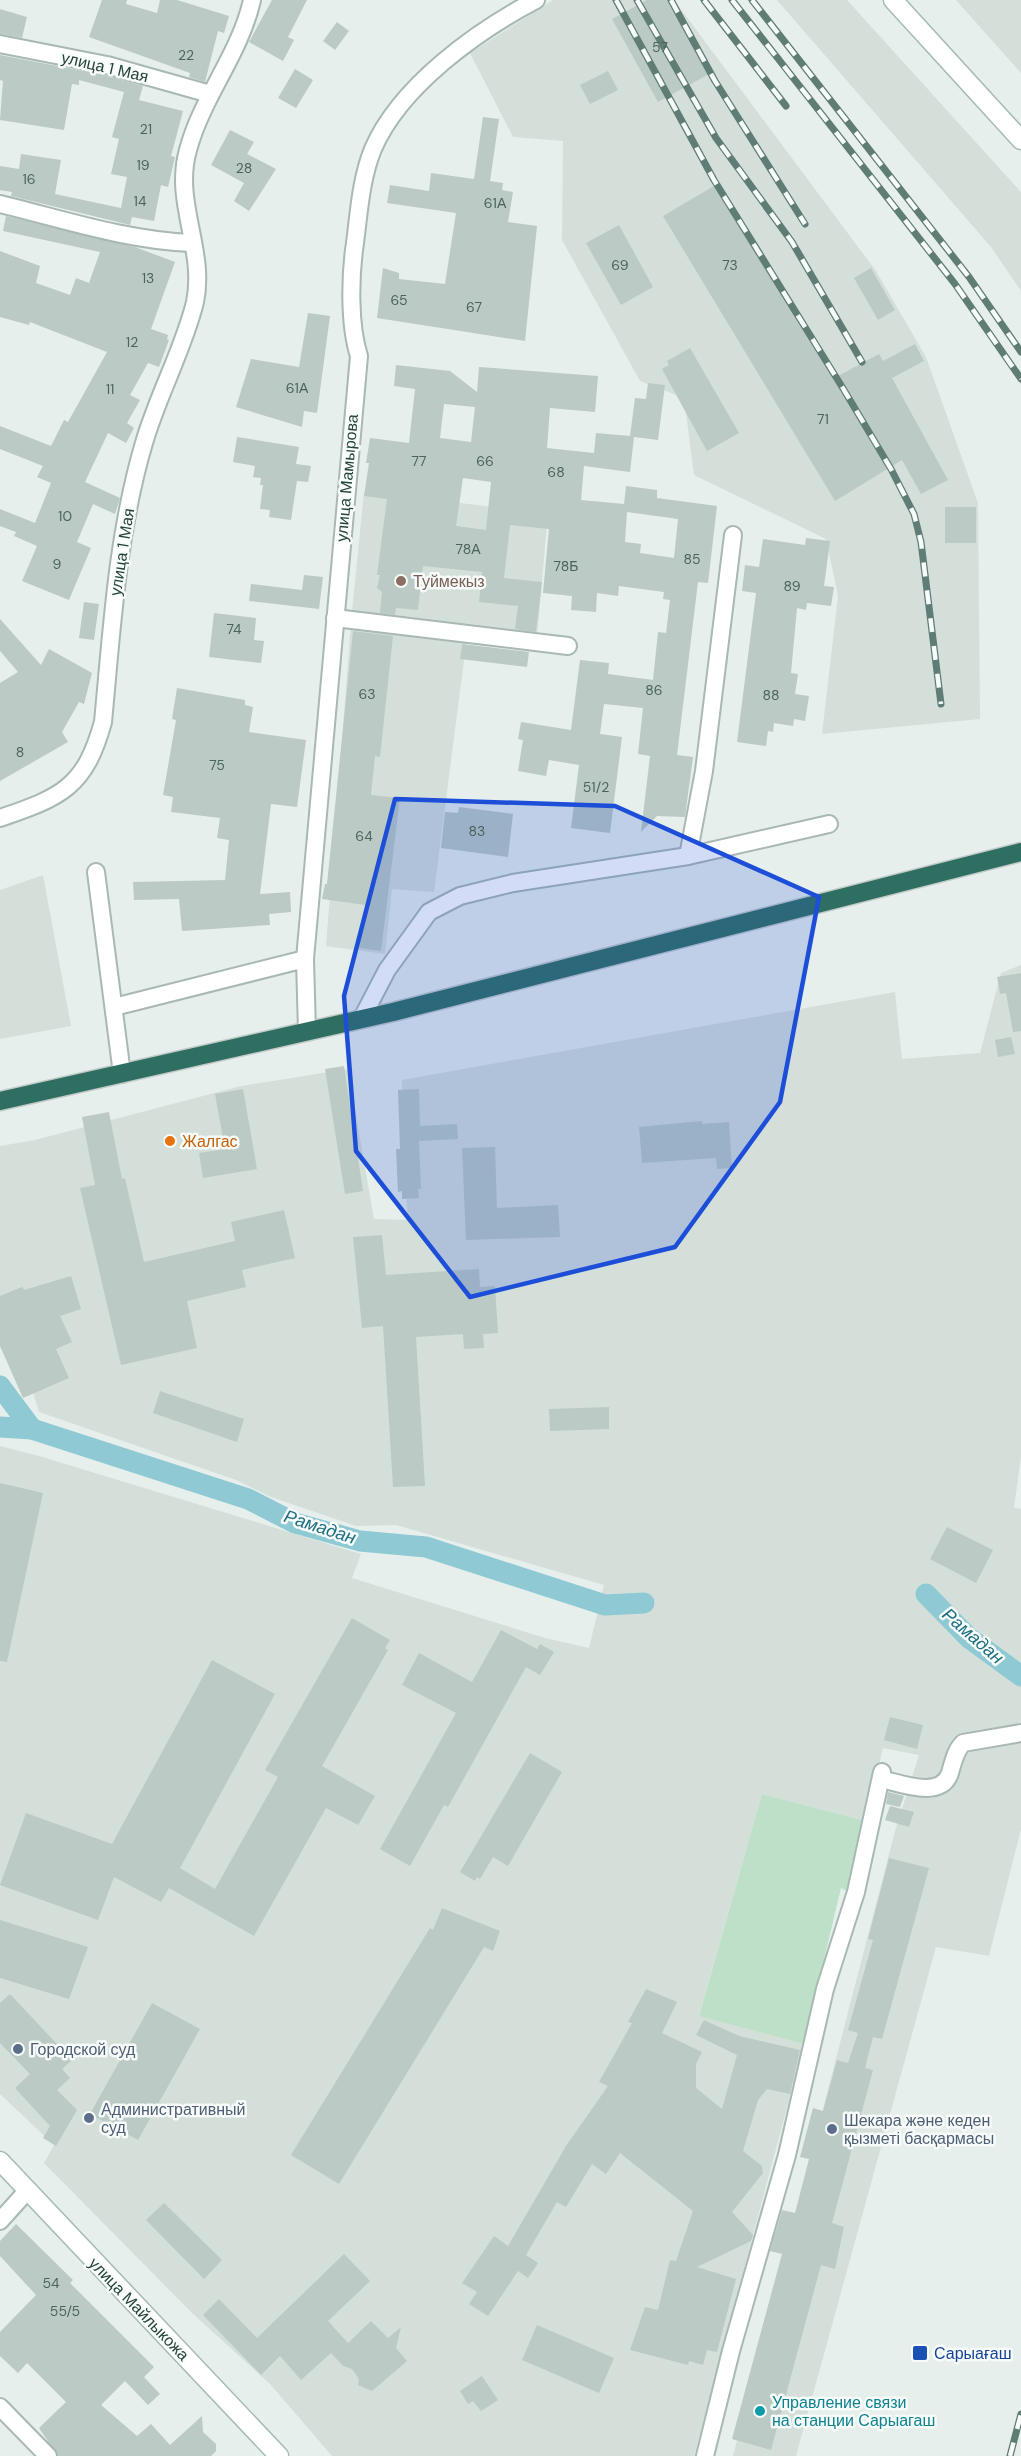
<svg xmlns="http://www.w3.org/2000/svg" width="1021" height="2456" viewBox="0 0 1021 2456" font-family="'DM Sans',sans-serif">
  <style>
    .built { fill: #d4dfda }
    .green { fill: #bfe0c8 }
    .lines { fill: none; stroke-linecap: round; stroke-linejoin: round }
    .canal { stroke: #8ec9d4; stroke-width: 21 }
    .building { fill: #bbcac4; fill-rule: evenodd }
    .street-casing { stroke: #a8b8b2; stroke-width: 20 }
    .secondary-casing { stroke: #a4bbb3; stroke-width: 21 }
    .highway-casing { stroke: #c2cac8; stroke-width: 21 }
    .street { stroke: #fff; stroke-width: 16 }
    .secondary { stroke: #fff; stroke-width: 18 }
    .highway { stroke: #2f6f62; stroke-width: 18 }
    .rail-casing { stroke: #5f7d75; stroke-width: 7 }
    .rail { stroke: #f7fbf9; stroke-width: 4.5; stroke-dasharray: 14; stroke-linecap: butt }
    .marked { fill: #1d4ed8; fill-opacity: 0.2; stroke: #1d4ed8; stroke-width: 4.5; stroke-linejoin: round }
    .education-dot { fill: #8d6e63; stroke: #f7fbf9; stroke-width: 2 }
    .food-dot { fill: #e8710a; stroke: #f7fbf9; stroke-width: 2 }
    .service-dot { fill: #5c6f8a; stroke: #f7fbf9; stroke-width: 2 }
    .transit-dot { fill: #1a4fb4; stroke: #f7fbf9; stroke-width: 2 }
    .culture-dot { fill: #0f9aa8; stroke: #f7fbf9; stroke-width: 2 }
    .labels { text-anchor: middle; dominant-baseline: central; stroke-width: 5; stroke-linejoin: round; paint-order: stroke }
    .number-label { font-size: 14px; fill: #4a645c }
    .street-label { font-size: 16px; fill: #24423a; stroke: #f7fbf9 }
    .education-label { font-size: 16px; fill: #785e54; stroke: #f7fbf9; text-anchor: start }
    .food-label { font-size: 16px; fill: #c56008; stroke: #f7fbf9; text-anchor: start }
    .service-label { font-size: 16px; fill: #4e5e75; stroke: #f7fbf9; text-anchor: start }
    .transit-label { font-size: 16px; fill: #164399; stroke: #f7fbf9; text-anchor: start }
    .culture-label { font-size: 16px; fill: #0d838f; stroke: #f7fbf9; text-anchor: start }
    .water-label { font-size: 18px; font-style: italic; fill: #1c6f80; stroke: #f7fbf9 }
  </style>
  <rect width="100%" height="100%" fill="#e6efeb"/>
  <g class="built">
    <path d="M553,0H674L876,271L926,357L978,503L980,719L822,734L838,596L826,539L694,475L684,398L640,381L562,240L563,141L513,137L470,53Z"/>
    <path d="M777,0H847L1021,192V291L991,247Z"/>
    <path d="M956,0H1021V73Z"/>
    <path d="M364,492L548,513L537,638L352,612Z"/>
    <path d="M351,623L467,637L434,892L392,889L385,954L326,946Z"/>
    <path d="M43,875L71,1026L0,1039V890Z"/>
    <path d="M1021,965V1456L1014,1508L1021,1509V1829L989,1956L936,1947L796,2456H733L895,1831L919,1755L883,1748L866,1821L762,1794L699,2015L804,2044L694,2456H332L270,2384L191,2312L44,2163L54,2145L0,2094V1446L39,1456L361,1554L352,1578L545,1638L589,1648L604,1585L396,1525L356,1526L271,1497L236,1480L39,1412L4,1297H0V1146L35,1140L241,1086L348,1069L374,1219L408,1220L402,1128V1080L895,992L902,1059L980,1053L1001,973Z"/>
  </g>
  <path class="green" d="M762,1794L866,1821L847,1891L841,1888L804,2044L699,2016Z"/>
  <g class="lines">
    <g class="canal">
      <path d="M0,1386L32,1429"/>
      <path d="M0,1427L32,1429L248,1499L295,1523L360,1541L426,1547L605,1605L644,1603"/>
      <path d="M926,1594L969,1638L1021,1676"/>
    </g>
  </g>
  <g class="building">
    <path d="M102,0H127L126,4L157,13L160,0H177L229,16L224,33L218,31L205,82L189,77L190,73L89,37Z"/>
    <path d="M272,0H307L288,37L294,40L283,61L249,42Z"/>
    <path d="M647,0H667L709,74L658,102L612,19Z"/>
    <path d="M0,9L27,17L22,38L0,34Z"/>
    <path d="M337,22L349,31L335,50L323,41Z"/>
    <path d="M0,55L105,75L143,86L139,100L183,111L171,156L175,157L168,187L161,185L154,221L132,217L130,225L122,223L11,196L12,192L0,190V166L19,169L21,154L61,160L55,194L121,208L127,177L111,174L119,139L112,137L124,92L79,80V85L72,84L64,130L0,120L3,81L0,80Z"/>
    <path d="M295,69L313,80L296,108L278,98Z"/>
    <path d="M608,71L618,90L590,104L580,85Z"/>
    <path d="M483,117L499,119L490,181L503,183L502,190L513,192L508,222L537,226L525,341L377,318L383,268L399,273V279L445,284L456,213L387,203L390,185L429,191L431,173L474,179Z"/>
    <path d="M230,130L254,142L247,154L276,169L249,211L234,201L244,183L211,165Z"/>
    <path d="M719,183L836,377L879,354L883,361L915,344L924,361L892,378L948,480L921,494L902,460L835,501L663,216Z"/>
    <path d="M6,216L135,247L175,262L151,329L168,335L167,339L169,340L159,367L148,363L130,395L140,400L127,423L134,428L126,443L108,433L85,482L120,498L115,514L93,504L77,542L91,548L69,600L22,581L37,546L14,536L16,532L0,526V509L35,523L51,483L37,477L43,466L0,449V426L51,446L64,420L68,422L107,352L30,322L29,325L0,317V251L40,266L36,283L70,295L76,278L89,283L100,252L3,231Z"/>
    <path d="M619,225L653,287L621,305L586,243Z"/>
    <path d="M871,268L895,310L878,320L854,278Z"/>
    <path d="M308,313L330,316L317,413L304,411L302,427L236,407L251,359L299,367Z"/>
    <path d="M690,348L739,433L707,451L662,369L669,365L667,361Z"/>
    <path d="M396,365L450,371L477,392L479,367L598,376L595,412L550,408L547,448L594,453L596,433L630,436L635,398L646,399L648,383L665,385L658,440L634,437L630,472L584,466L581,500L624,504L626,486L657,490V498L717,506L708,583L698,582L677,755L693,757L685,817L657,816L641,832L650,756L638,754L643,708L604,704L600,734L622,737L610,833L571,828L579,765L549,760L546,776L518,771L523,740L518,739L521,722L571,730L580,660L609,663L608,674L653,680L658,632L666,633L670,600L663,599L664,592L619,586L618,596L597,593L596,612L571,610L572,596L543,593L549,529L510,525L504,578L542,582L536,632L515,629L518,606L479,602L482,572L423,566L418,610L396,608L395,615L380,613L382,592L377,588L380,575H377L387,499L364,496L369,463H366L370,438L409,443L415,389L394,386ZM444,404L475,407L471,442L440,438ZM463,478L491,482L486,530L456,526ZM627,512L678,519L674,558L640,553L641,544L625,542Z"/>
    <path d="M237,437L299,447L296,464L311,466L308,482L297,481L291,520L269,517L270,510L260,509L263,485H260L261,478L253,477L255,466L233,462Z"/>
    <rect x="945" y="507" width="31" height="36"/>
    <path d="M806,538L830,541L824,586L834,587L831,606L807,603L806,610L797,608L791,673L798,674L795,694L809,696L805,721L794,719L793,726L774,723L773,732L768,731L766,746L737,742L756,593L742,591L745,565L759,567L763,539L805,545Z"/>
    <path d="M304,575L323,577L319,609L249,601L251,584L302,590Z"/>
    <path d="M84,602L99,604L94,640L79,638Z"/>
    <path d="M214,613L256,618L254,640L264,641L261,663L209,657Z"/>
    <path d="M0,619L41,665L49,649L92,673L84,704L79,702L62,732L68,742L0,781V683L18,672L0,651Z"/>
    <path d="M353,631L393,636L380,757L375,756L371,795L400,798L381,951L359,948L365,905L322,899L325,884H327Z"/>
    <path d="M462,644L529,652L527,667L460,659Z"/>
    <path d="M177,688L245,700V705L253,707L249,732L306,740L297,807L271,804L260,894L290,892L291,912L269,914L270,925L182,931L179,899L134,900L133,882L225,880L229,840L217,838L220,818L171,812L173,797L163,795L176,720L172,719Z"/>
    <path d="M459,807L513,814L508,857L441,848L445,812L458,813Z"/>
    <path d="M1021,973V1031L1013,1032L1006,993L1000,994L997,977Z"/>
    <path d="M1011,1037L1015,1054L998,1057L995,1040Z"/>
    <path d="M344,1066L363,1191L345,1194L325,1069Z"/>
    <path d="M243,1089L257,1169L203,1178L199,1153L225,1149L215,1094Z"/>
    <path d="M419,1089L420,1126L457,1124L458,1139L419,1141L421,1189H418L419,1198L402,1199V1191L398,1192L396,1149H400L398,1090Z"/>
    <path d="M109,1112L122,1179L125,1178L144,1262L235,1241L231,1222L284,1210L295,1258L242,1270L246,1287L187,1301L197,1348L121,1365L80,1188L95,1185L82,1117Z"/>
    <path d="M702,1121V1124L729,1122L732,1168L717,1169L716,1158L642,1163L639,1127Z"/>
    <path d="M495,1147L497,1208L558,1205L560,1237L466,1240L462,1148Z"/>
    <path d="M382,1235L386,1275L479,1269L480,1287L495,1286L498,1333L483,1334L484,1348L464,1349L463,1334L416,1337L425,1486L393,1487L383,1326L362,1328L353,1237Z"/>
    <path d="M71,1276L81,1309L60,1316L72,1342L56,1349L69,1378L23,1398L0,1346V1296L22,1287L24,1290Z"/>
    <path d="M160,1391L244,1419L237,1442L153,1413Z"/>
    <path d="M609,1407V1429L550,1431L549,1409Z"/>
    <path d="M0,1483L43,1493L7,1662L0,1661Z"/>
    <path d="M947,1527L993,1550L976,1583L930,1559Z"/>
    <path d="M352,1618L390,1640L385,1648L388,1650L322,1766L375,1796L358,1825L326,1808L254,1936L169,1888L161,1902L114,1877L98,1920L0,1885L26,1813L112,1844L212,1660L275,1694L180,1868L215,1889L278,1777L265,1770Z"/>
    <path d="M501,1630L537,1649L540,1644L554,1652L540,1675L526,1667L448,1807L444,1805L410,1866L380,1849L456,1713L402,1685L419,1653L472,1682Z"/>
    <path d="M890,1717L923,1725L917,1749L884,1740Z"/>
    <path d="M530,1753L562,1772L508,1866L493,1857L480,1879L477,1877L475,1881L460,1872Z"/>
    <path d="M888,1792L904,1796L900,1807L886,1804Z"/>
    <path d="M890,1806L914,1812L909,1827L885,1820Z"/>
    <path d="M889,1858L929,1868L882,2039L873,2037L865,2068L873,2070L832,2223L844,2227L835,2269L821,2265L771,2450L732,2439L782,2254L770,2251L782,2210L795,2213L809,2159L800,2157L813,2108L823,2111L837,2060L848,2063L858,2033L848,2030L873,1940L868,1939Z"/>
    <path d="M442,1908L500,1931L493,1951L484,1947L339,2184L291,2155L430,1928L433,1930Z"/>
    <path d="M0,1920L88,1947L69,1999L0,1978Z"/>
    <path d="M646,1989L677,2002L662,2033L702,2052L696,2064V2088L722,2109L737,2055L696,2035L704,2020L739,2036L800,2050L790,2094L767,2089L758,2100L743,2151L762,2166L763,2173L732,2212L753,2235L751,2241L697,2267L736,2279L717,2352L707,2350L703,2365L689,2361L688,2365L630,2350L645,2307L658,2310L670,2260L676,2261L693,2211L620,2153L606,2174L592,2164L566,2207L557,2202L526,2255L538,2263L528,2278L518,2271L488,2316L469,2304L477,2292L462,2283L494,2236L508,2246L566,2146L608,2086L599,2082L632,2023L628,2022Z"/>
    <path d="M10,1994L72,2060L62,2069L70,2078L57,2090L77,2110L56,2146L43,2138L50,2126L15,2088L30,2074L0,2043V2003Z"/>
    <path d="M152,2003L200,2029L138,2140L90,2114Z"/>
    <path d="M164,2203L222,2260L204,2279L146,2220Z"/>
    <path d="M16,2224L73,2280L70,2283L154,2367L144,2377L160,2394L148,2405L125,2381L101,2405L137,2436L151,2424L170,2445L202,2416L203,2432L216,2444V2451L211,2456H58L39,2428L66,2402L27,2363L18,2373L0,2356V2332L36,2295L0,2256V2241Z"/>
    <path d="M344,2254L370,2281L328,2321L348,2343L371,2321L388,2338L401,2327L396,2348L407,2361L372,2391L358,2385L359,2379L352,2369L343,2366L331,2353L301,2380L280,2356L261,2375L203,2315L219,2299L257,2338Z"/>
    <path d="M537,2325L614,2358L599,2393L522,2360Z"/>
    <path d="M482,2376L498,2400L481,2411L473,2401L468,2404L460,2391Z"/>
  </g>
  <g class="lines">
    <defs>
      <g id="street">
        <path d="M0,44L107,65L210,94"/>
        <path d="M0,204C62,219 128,241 192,243"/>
        <path d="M335,618L568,646"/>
        <path d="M0,818C62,797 85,787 103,722C112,628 117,534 144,443C157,397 184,348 195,302C206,250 173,202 188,150C202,97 240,54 252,0"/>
        <path d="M688,856L704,771L733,535"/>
        <path d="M96,872L122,1074"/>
        <path d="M114,1007L305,959"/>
        <path d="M362,1018L387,970L429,912L460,896L513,883L688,856L829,824"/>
        <path d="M307,1032L305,959L359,356C349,325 350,276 355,243C359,212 361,178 373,149C400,86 477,31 536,0"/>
        <path d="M881,1779C900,1783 941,1800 950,1773C953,1763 955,1751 963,1743L1021,1733"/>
        <path d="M0,2221L27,2191"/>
        <path d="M0,2407L48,2456"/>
        <path d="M705,2456L731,2351L787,2155L825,1989L856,1892L882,1772"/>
      </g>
      <g id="secondary">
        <path d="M893,0L1021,140"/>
        <path d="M0,2161L279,2456"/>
      </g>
      <path id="highway" d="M0,1101L393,1012L1021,852"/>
    </defs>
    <use href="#street" class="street-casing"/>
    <use href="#secondary" class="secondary-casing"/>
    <use href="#highway" class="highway-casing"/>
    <use href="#street" class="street"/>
    <use href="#secondary" class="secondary"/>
    <use href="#highway" class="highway"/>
    <defs>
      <g id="rail">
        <path d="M616,0L714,180L844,390L891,469L914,514L921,542L941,704"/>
        <path d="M637,0L716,138L792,242L862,362"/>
        <path d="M671,0L715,81L805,224"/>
        <path d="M704,0L786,106"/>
        <path d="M732,0L955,284L1021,379"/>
        <path d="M752,0L969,277L1021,352"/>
        <path d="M1010,2456L1021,2414"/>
      </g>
    </defs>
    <use href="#rail" class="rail-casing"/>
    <use href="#rail" class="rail"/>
  </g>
  <path class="marked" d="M395,799L615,806L819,897L780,1102L675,1247L470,1297L356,1151L344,996Z"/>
  <circle class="education-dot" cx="401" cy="581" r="6"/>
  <circle class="food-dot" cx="170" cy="1141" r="6"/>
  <g class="service-dot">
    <circle cx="18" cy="2049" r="6"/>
    <circle cx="89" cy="2118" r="6"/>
    <circle cx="832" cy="2129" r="6"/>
  </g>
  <rect class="transit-dot" x="912" y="2345" width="16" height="16" rx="3"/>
  <circle class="culture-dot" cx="760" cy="2411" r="6"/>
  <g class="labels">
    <g class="number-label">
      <text x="660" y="47">57</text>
      <text x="186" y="55">22</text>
      <text x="146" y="129">21</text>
      <text x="143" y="165">19</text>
      <text x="244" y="168">28</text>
      <text x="29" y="179">16</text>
      <text x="140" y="201">14</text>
      <text x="495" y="203">61А</text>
      <text x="620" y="265">69</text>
      <text x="730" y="265">73</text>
      <text x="148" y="278">13</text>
      <text x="399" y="300">65</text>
      <text x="474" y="307">67</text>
      <text x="132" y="342">12</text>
      <text x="297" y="388">61А</text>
      <text x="110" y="389">11</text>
      <text x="823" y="419">71</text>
      <text x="419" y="461">77</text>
      <text x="485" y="461">66</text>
      <text x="556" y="472">68</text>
      <text x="65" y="516">10</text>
      <text x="468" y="549">78А</text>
      <text x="692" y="559">85</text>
      <text x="57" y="564">9</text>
      <text x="566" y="566">78Б</text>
      <text x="792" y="586">89</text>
      <text x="234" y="629">74</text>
      <text x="654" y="690">86</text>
      <text x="367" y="694">63</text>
      <text x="771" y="695">88</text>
      <text x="20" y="752">8</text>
      <text x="217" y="765">75</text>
      <text x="596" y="787">51/2</text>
      <text x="477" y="831">83</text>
      <text x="364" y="836">64</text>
      <text x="51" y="2283">54</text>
      <text x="65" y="2311">55/5</text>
    </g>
    <g class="street-label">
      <text transform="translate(105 67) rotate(13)">улица 1 Мая</text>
      <text transform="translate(347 478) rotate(-85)">улица Мамырова</text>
      <text transform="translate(122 552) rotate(-81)">улица 1 Мая</text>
      <text transform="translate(139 2309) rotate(46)">улица Майлыкожа</text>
    </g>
    <g class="education-label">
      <text x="413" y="581">Туймекыз</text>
    </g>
    <g class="food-label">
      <text x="182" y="1141">Жалгас</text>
    </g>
    <g class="service-label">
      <text x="30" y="2049">Городской суд</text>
      <text x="101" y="2109">Административный<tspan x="101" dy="18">суд</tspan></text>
      <text x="844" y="2120">Шекара және кеден<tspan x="844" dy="18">қызметі басқармасы</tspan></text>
    </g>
    <g class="transit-label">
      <text x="934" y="2353">Сарыағаш</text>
    </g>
    <g class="culture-label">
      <text x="772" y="2402">Управление связи<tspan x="772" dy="18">на станции Сарыагаш</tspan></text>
    </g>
    <g class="water-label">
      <text transform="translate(320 1527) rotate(18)">Рамадан</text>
      <text transform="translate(973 1636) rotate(41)">Рамадан</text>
    </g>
  </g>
</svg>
